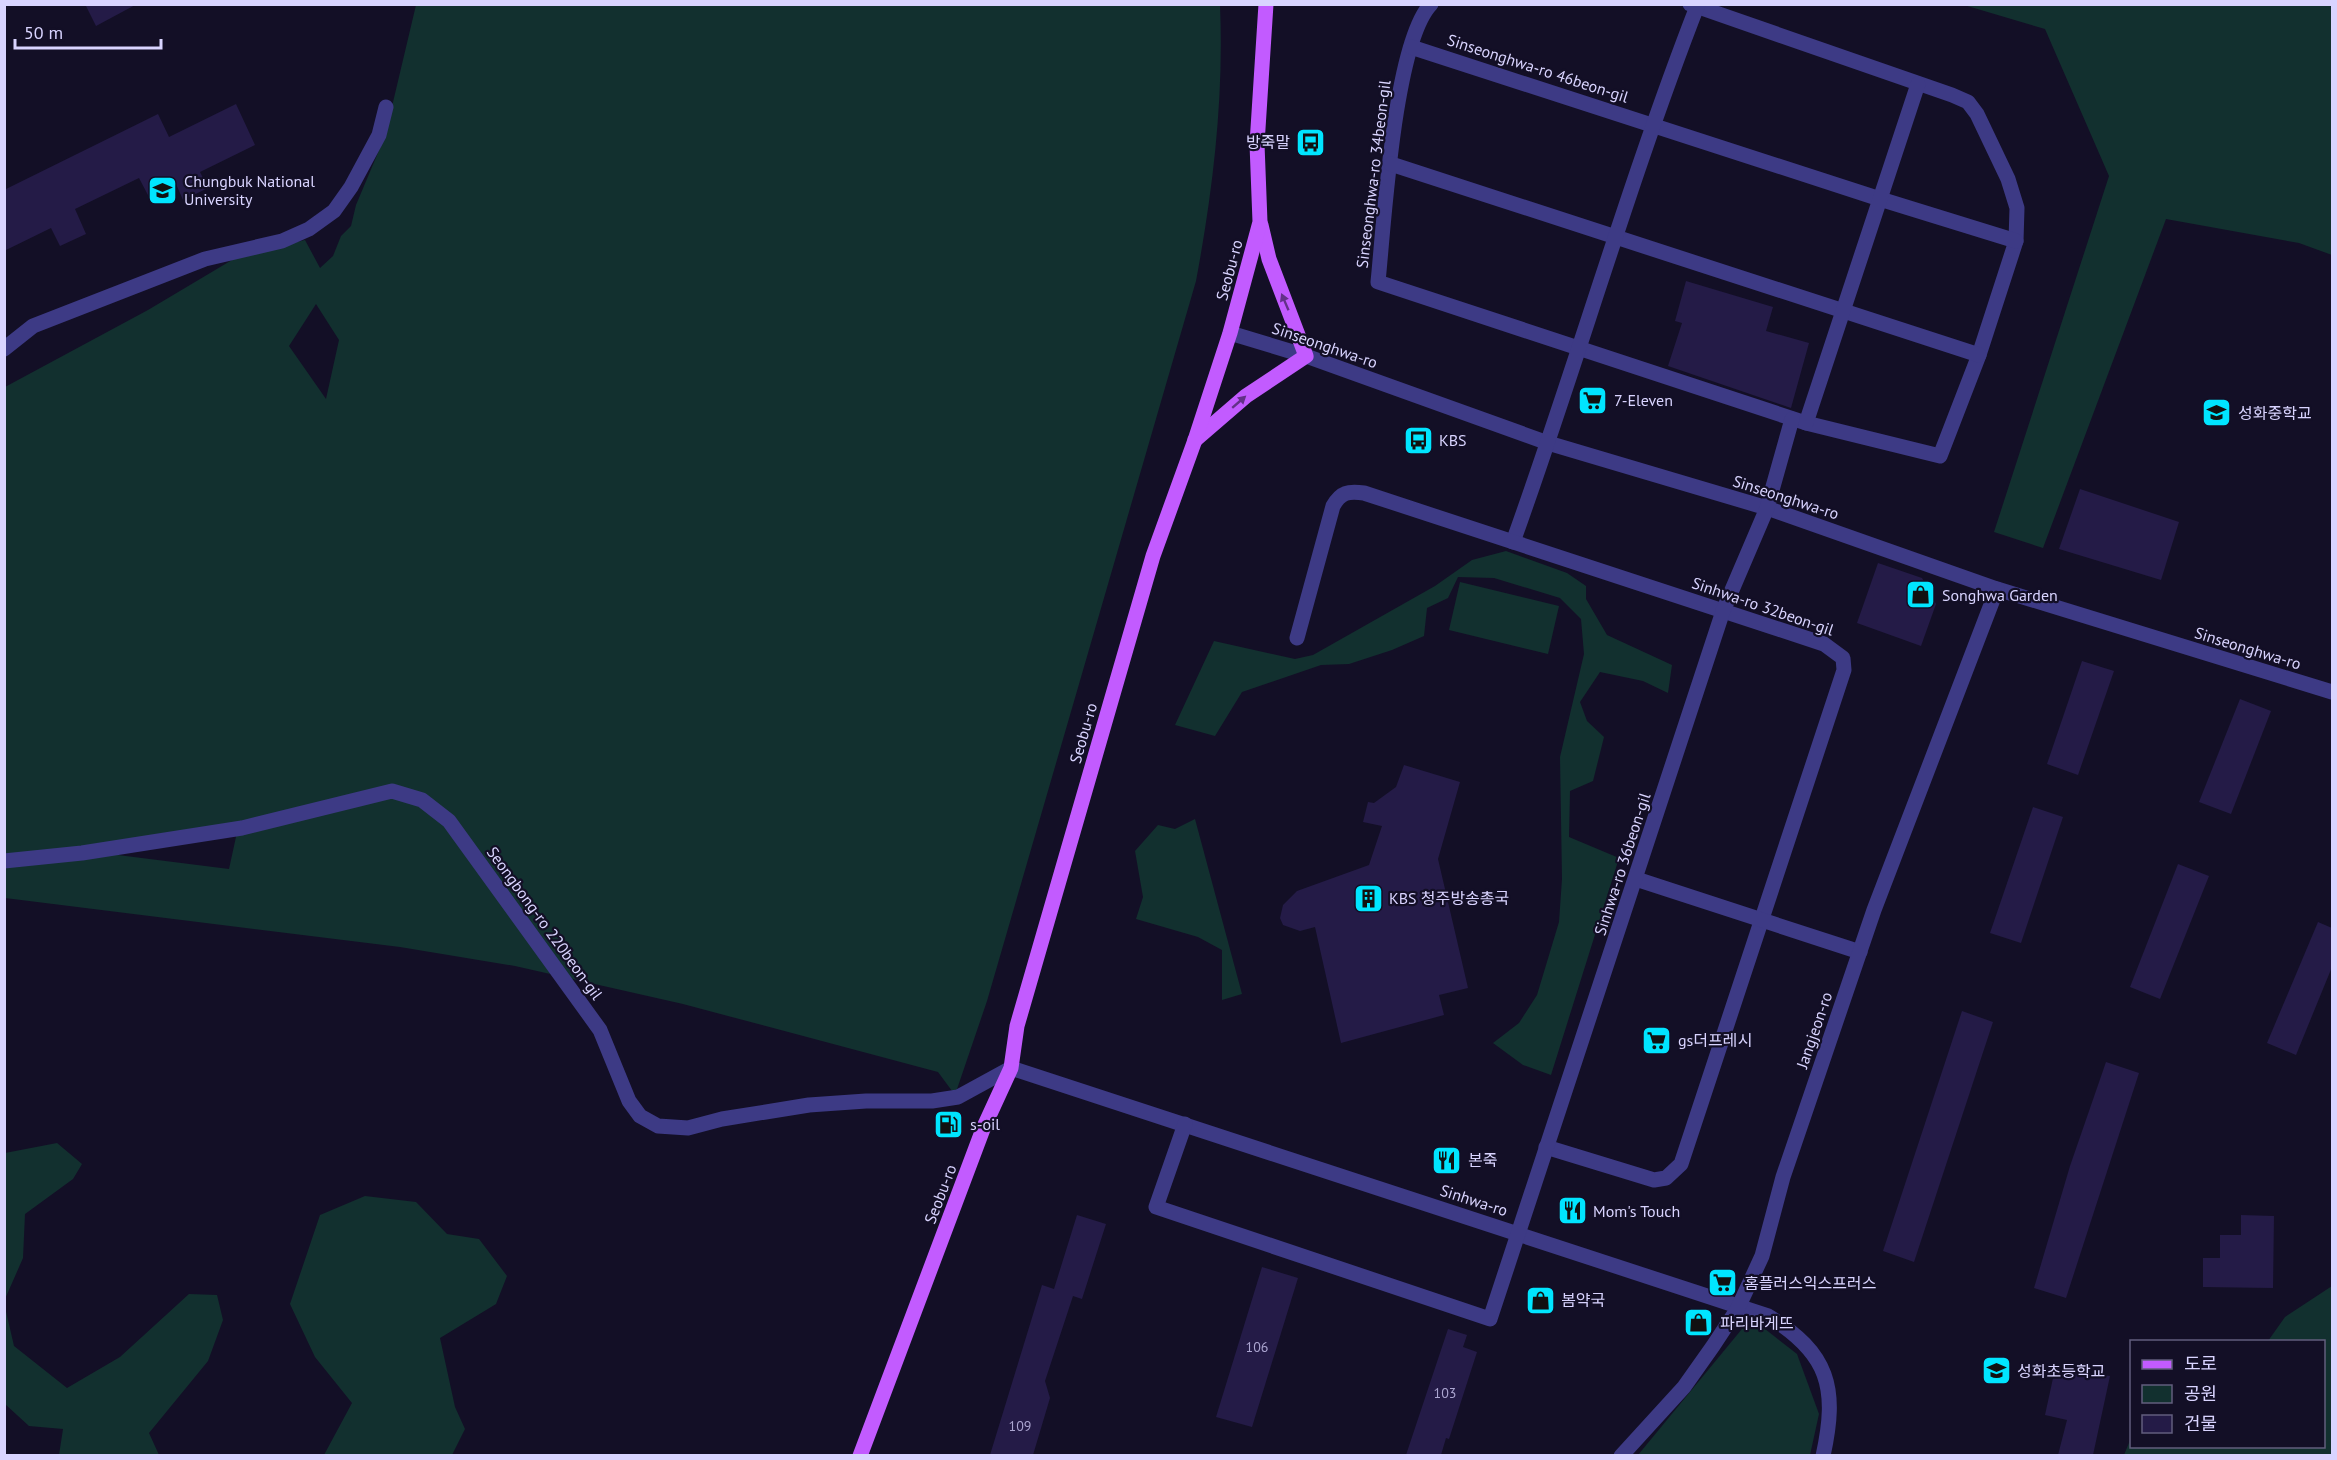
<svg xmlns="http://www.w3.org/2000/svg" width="2337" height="1460" viewBox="0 0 2337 1460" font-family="'PT Sans','Noto Sans KR',sans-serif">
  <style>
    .green { fill: #12302f; fill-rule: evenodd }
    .building { fill: #241b47 }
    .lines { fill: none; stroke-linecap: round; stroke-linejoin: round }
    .minor { stroke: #3d3a85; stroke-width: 15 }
    .major { stroke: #c25bff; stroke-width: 15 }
    .oneway { fill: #623188 }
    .labels { text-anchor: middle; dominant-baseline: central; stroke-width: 4.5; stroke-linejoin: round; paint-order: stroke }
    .number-label { font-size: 14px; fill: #aca6d1 }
    .street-label { font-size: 16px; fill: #d9d4ff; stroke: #130f26 }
    .poi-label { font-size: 16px; fill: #d9d4ff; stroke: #130f26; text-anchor: start }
  </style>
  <rect width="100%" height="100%" fill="#130f26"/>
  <g class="green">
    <path d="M416,5H1220C1224,98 1213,190 1196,281L987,1001L955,1095L938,1072L683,1004L515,966L400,947L5,898V387L148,310L237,257L305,240L320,268L333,256L341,236L351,226L356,205L385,136ZM316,304L339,340L326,399L289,346ZM239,823L229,869L94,852Z"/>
    <path d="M1964,5H2332V255L2299,243L2166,219L2043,548L1994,532L2109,176L2045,29Z"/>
    <path d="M1506,551L1567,573L1586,586V599L1607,635L1672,665L1668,693L1643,681L1600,672L1580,702L1587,721L1604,737L1593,781L1570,791L1569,837L1619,858L1551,1075L1523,1065L1493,1043L1519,1023L1537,995L1559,922L1562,879L1560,757L1584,654L1581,619L1560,598L1494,578L1458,577L1448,598L1427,608L1424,636L1392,650L1349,664L1321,665L1242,692L1215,736L1175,725L1214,641L1295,659L1313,655L1435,586L1472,560Z"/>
    <path d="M1460,582L1559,606L1548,654L1449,630Z"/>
    <path d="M1195,819L1242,994L1222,1000V950L1198,937L1136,919L1143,897L1135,851L1158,825L1175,829Z"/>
    <path d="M57,1143L82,1164L73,1179L25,1214L23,1258L5,1299V1153Z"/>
    <path d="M365,1196L416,1202L447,1234L479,1239L507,1276L496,1304L440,1338L455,1407L465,1429L452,1455H324L352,1403L315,1357L290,1304L320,1215Z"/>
    <path d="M2332,1286V1455H2124L2131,1438L2132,1446H2324V1342L2268,1341L2285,1317Z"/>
    <path d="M189,1294L217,1295L223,1320L208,1361L149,1433L159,1455H59L63,1429L29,1426L5,1404V1307L14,1346L67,1388L120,1357Z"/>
    <path d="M1751,1318L1797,1354L1819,1414L1810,1455H1638Z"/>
  </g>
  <g class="building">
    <path d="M85,4H137L96,26Z"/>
    <path d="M236,104L255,145L200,172L208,188L183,200L176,184L149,197L139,178L75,209L86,234L60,246L51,228L4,251V190L158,114L169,137Z"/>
    <path d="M1686,281L1773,307L1766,331L1809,343L1791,408L1668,366L1682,323L1675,321Z"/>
    <path d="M2080,489L2179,522L2161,580L2059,549Z"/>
    <path d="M1878,563L1922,578L1936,604L1921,646L1857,623Z"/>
    <path d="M2082,661L2114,671L2078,775L2047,764Z"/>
    <path d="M2240,699L2271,711L2231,814L2199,802Z"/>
    <path d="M1404,765L1460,782L1438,859L1468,988L1439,995L1444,1015L1341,1043L1315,927L1300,931L1283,925L1280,918L1283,905L1297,891L1369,865L1382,826L1363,822L1368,802L1374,803L1396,787Z"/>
    <path d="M2033,807L2063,817L2021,943L1990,933Z"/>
    <path d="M2178,864L2209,876L2160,999L2130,987Z"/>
    <path d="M2318,922L2332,928V967L2296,1055L2267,1043Z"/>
    <path d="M1962,1011L1993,1022L1914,1262L1883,1251Z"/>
    <path d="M2106,1062L2139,1073L2066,1298L2034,1288L2070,1166Z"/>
    <path d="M1077,1215L1106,1224L1082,1299L1073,1296L1045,1381L1050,1398L1033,1455H990L1042,1285L1054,1289Z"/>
    <path d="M2241,1215L2274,1216L2273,1288L2203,1287V1258H2220V1235H2241Z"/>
    <path d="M1262,1267L1298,1278L1252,1427L1216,1417Z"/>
    <path d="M1448,1329L1467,1335L1463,1347L1477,1352L1449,1439L1446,1438L1441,1455H1406Z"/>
    <path d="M2055,1369L2110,1376L2093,1455H2058L2067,1420L2045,1415Z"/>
  </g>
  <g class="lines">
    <g class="minor">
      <path d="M1431,4C1394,43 1384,224 1378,282L1806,423L1940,456L1979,355L2016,241L2017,208L2008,179L1977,114L1968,102L1952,95L1690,4"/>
      <path d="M1411,47L1880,199L2016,241"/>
      <path d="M1391,164L1979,355"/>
      <path d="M1230,333L1306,356L1548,443L1767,508L1997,589L2332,692"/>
      <path d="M4,349L33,326L205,259L282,241L309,229L334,211L351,187L379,135L386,107"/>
      <path d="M1806,423L1918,84"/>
      <path d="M1513,542C1577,364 1629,181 1698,4"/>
      <path d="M1297,638L1333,506C1341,492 1348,491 1364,493L1824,644L1843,658L1844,670L1681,1164L1666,1178L1654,1180L1546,1147"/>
      <path d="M4,861L82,853L242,828L392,791L422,800L449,821L600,1030L629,1101L640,1116L658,1126L688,1128L722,1119L809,1105L866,1101H932L958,1097L1011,1068L1768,1316C1829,1353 1838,1388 1823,1456"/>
      <path d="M1636,879L1860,952"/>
      <path d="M1185,1124L1156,1207L1490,1319L1723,611L1767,508L1792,419"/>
      <path d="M1621,1456L1684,1387L1713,1346L1738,1308L1762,1256L1783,1177L1874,910L1997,589"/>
    </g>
    <g class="major">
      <path d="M1195,440L1246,396L1306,356L1269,259L1261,225"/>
      <path d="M860,1456L983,1129L1011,1068L1017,1026L1153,556L1195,440L1230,333L1260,222L1257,144L1266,4"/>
    </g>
  </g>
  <defs><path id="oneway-solid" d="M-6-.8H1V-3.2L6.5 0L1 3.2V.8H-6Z" transform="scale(1.5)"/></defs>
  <g class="oneway">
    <use href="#oneway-solid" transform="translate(1285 302) rotate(-113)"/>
    <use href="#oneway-solid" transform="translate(1239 402) rotate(-41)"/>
  </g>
  <defs>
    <symbol id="bus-square" viewBox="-11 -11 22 22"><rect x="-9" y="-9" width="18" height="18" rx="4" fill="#00e5ff" stroke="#130f26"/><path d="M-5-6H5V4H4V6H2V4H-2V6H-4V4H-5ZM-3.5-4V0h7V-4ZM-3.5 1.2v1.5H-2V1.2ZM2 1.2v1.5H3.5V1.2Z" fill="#111"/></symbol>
    <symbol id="university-square" viewBox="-11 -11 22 22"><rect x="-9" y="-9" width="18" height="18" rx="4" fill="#00e5ff" stroke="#130f26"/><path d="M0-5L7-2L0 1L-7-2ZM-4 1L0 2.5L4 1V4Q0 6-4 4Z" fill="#111"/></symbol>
    <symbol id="supermarket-square" viewBox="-11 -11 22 22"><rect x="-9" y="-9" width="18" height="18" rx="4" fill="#00e5ff" stroke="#130f26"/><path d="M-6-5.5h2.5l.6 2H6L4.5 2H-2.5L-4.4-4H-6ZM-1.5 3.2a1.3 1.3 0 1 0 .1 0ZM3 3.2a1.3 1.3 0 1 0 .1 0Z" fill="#111"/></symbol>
    <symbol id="school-square" viewBox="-11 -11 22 22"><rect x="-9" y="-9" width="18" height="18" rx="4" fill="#00e5ff" stroke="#130f26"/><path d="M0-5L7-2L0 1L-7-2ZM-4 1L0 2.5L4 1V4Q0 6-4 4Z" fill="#111"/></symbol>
    <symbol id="shop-square" viewBox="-11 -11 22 22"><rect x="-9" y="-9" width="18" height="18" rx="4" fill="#00e5ff" stroke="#130f26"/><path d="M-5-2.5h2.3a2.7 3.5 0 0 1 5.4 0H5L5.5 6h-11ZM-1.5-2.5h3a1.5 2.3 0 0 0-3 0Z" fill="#111"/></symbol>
    <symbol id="building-square" viewBox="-11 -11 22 22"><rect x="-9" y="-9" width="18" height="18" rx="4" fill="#00e5ff" stroke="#130f26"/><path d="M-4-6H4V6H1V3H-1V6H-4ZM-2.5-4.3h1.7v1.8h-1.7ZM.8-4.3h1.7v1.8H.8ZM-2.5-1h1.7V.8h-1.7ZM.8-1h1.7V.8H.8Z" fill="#111"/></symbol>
    <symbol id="fuel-square" viewBox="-11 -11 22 22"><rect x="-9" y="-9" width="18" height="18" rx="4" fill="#00e5ff" stroke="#130f26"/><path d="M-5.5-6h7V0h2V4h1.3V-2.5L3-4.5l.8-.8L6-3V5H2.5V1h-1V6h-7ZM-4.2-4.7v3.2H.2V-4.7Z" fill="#111"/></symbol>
    <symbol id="restaurant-square" viewBox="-11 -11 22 22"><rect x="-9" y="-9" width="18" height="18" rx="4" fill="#00e5ff" stroke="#130f26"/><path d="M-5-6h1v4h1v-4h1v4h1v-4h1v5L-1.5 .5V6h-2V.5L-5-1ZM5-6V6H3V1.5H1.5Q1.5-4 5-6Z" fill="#111"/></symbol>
  </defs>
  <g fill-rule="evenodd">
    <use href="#bus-square" x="1294" y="126" width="33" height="33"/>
    <use href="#university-square" x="146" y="174" width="33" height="33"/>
    <use href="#supermarket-square" x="1576" y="384" width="33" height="33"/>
    <use href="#school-square" x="2200" y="396" width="33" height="33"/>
    <use href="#bus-square" x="1402" y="424" width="33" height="33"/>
    <use href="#shop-square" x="1904" y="578" width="33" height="33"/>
    <use href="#building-square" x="1352" y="882" width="33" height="33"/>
    <use href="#supermarket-square" x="1640" y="1024" width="33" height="33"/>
    <use href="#fuel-square" x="932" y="1108" width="33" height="33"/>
    <use href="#restaurant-square" x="1430" y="1144" width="33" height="33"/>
    <use href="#restaurant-square" x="1556" y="1194" width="33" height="33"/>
    <use href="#supermarket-square" x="1706" y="1266" width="33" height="33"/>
    <use href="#shop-square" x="1524" y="1284" width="33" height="33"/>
    <use href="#shop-square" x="1682" y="1306" width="33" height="33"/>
    <use href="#school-square" x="1980" y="1354" width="33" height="33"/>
  </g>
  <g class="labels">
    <g class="number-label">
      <text x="1257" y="1347">106</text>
      <text x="1445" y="1393">103</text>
      <text x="1020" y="1426">109</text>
    </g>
    <g class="street-label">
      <text transform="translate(1538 68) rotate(18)">Sinseonghwa-ro 46beon-gil</text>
      <text transform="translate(1373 174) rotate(-83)">Sinseonghwa-ro 34beon-gil</text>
      <text transform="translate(1229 270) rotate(-75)">Seobu-ro</text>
      <text transform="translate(1325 345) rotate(19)">Sinseonghwa-ro</text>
      <text transform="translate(1786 497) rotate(18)">Sinseonghwa-ro</text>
      <text transform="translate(1763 606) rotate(19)">Sinhwa-ro 32beon-gil</text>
      <text transform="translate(2248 648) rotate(17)">Sinseonghwa-ro</text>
      <text transform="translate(1083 733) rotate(-74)">Seobu-ro</text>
      <text transform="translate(1622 864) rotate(-72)">Sinhwa-ro 36beon-gil</text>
      <text transform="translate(545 923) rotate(54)">Seongbong-ro 220beon-gil</text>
      <text transform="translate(1814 1030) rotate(-71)">Jangjeon-ro</text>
      <text transform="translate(940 1194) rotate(-69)">Seobu-ro</text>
      <text transform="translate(1474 1200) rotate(18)">Sinhwa-ro</text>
    </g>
    <g class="poi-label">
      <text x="1290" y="142" text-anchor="end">방죽말</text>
      <text x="184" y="181">Chungbuk National<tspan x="184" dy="18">University</tspan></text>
      <text x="1614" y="400">7-Eleven</text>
      <text x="2238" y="413">성화중학교</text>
      <text x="1439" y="440">KBS</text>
      <text x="1942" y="595">Songhwa Garden</text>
      <text x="1389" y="898">KBS 청주방송총국</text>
      <text x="1678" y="1040">gs더프레시</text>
      <text x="970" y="1124">s-oil</text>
      <text x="1468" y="1160">본죽</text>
      <text x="1593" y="1211">Mom's Touch</text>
      <text x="1744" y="1283">홈플러스익스프러스</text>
      <text x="1561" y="1300">봄약국</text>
      <text x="1720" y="1323">파리바게뜨</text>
      <text x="2017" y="1371">성화초등학교</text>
    </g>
  </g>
  <rect width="2337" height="1460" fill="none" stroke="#d9d4ff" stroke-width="12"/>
  <rect x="2130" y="1340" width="195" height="108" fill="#130f26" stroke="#625e7d" stroke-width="1.5"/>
  <rect x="2142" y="1360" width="30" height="9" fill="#c25bff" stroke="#625e7d" stroke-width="1.5"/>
  <text x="2184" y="1370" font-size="18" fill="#d9d4ff">도로</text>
  <rect x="2142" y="1385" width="30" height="18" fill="#12302f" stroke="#625e7d" stroke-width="1.5"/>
  <text x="2184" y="1400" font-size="18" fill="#d9d4ff">공원</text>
  <rect x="2142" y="1415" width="30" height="18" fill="#241b47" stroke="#625e7d" stroke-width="1.5"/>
  <text x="2184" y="1430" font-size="18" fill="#d9d4ff">건물</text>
  <path d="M15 39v9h146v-9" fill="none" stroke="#d9d4ff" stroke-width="3"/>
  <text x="24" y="39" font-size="18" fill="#d9d4ff" stroke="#130f26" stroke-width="4.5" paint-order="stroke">50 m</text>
</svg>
